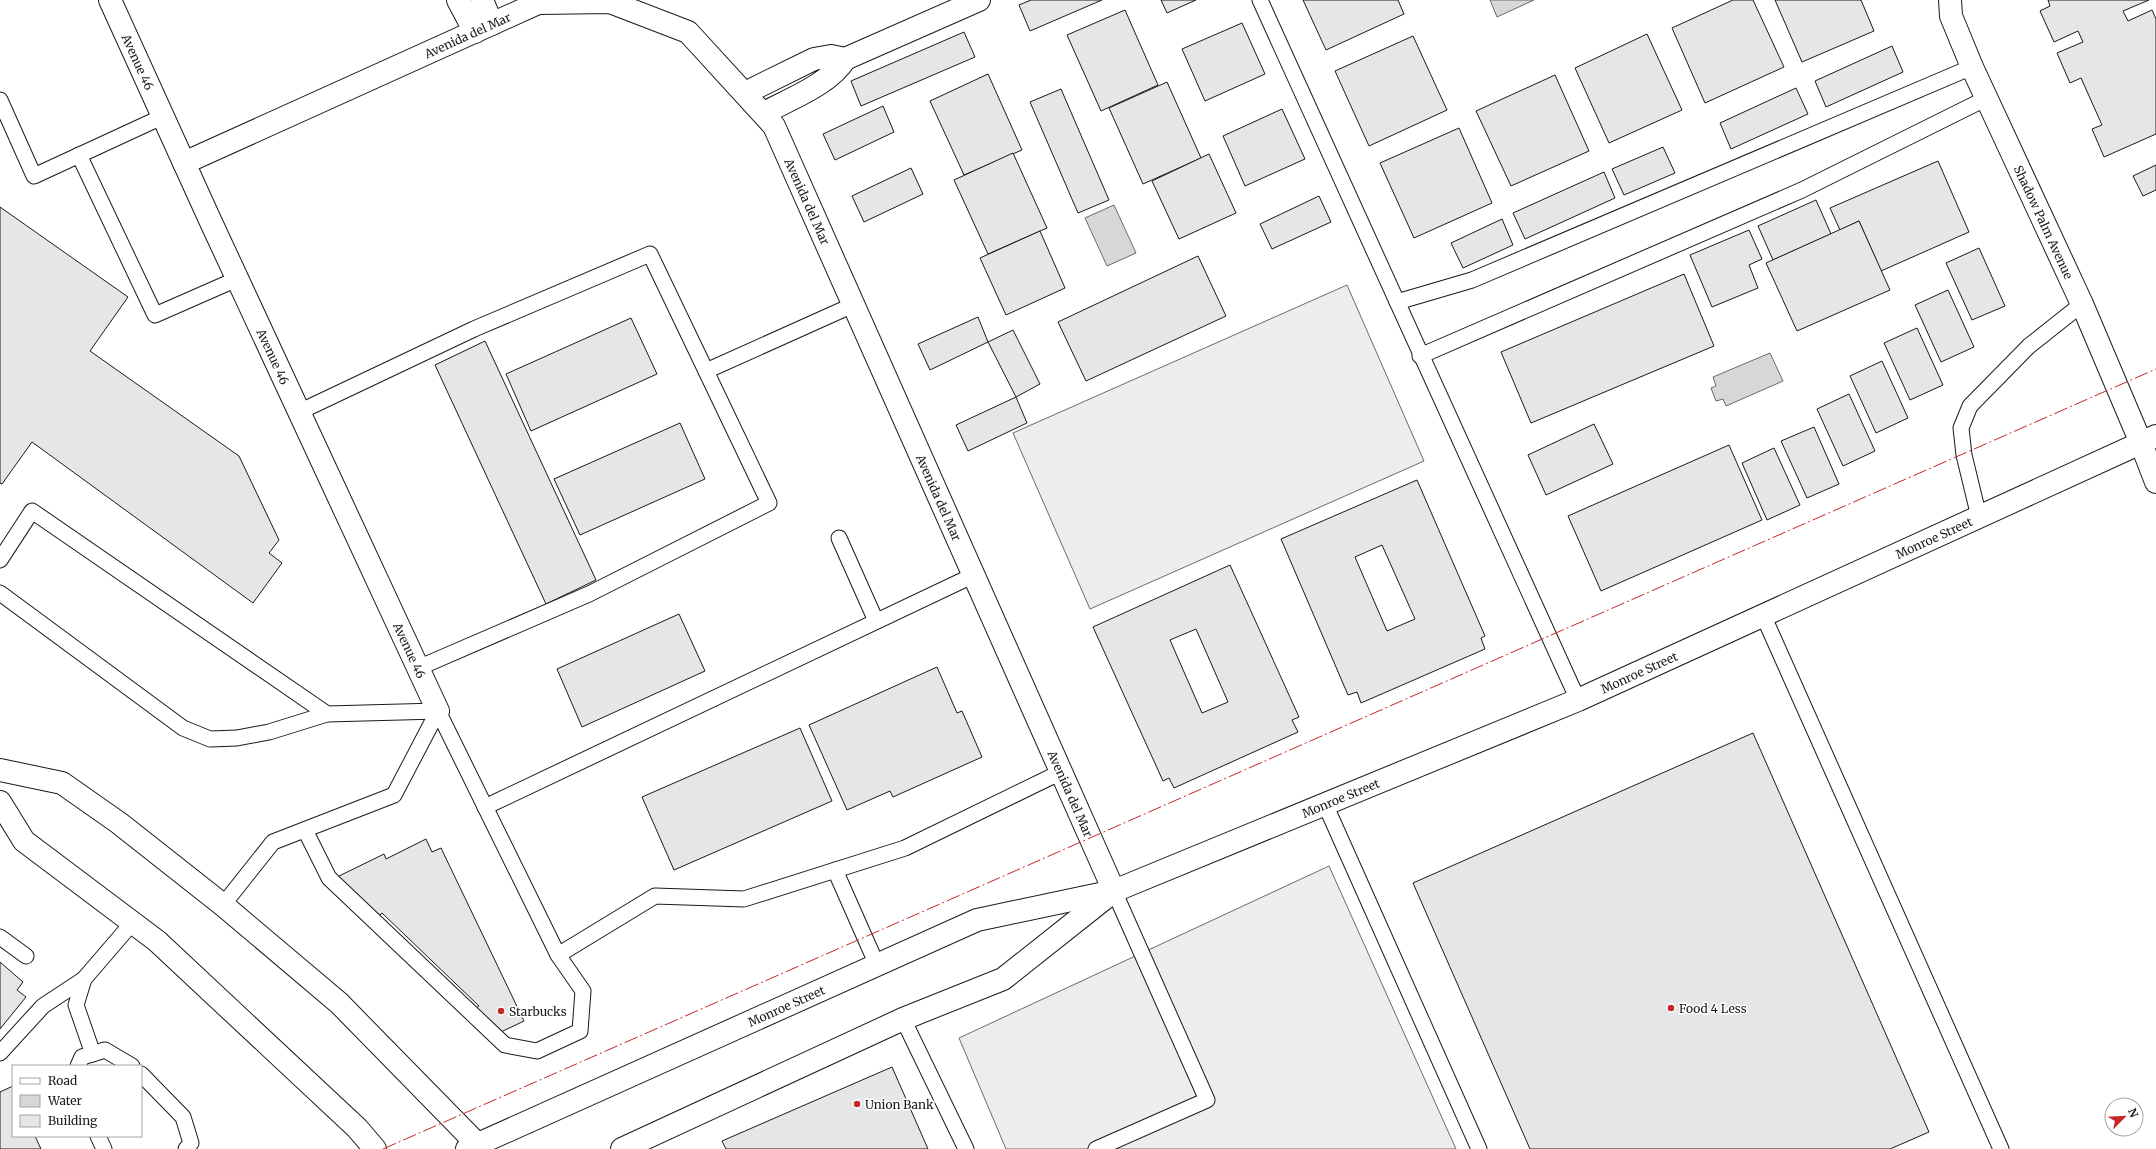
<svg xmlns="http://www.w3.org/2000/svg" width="2156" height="1149" viewBox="0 0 2156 1149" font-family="Merriweather,serif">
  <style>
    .built { fill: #ededed; stroke: #6a6a6a }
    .water { fill: #d7d7d7; stroke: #6a6a6a }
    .building { fill: #e6e6e6; stroke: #1a1a1a; fill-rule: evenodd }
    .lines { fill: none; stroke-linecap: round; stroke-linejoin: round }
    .lane-casing { stroke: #1a1a1a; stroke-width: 17 }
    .street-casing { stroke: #1a1a1a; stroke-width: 24 }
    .secondary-casing { stroke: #1a1a1a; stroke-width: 24 }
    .primary-casing { stroke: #1a1a1a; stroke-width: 24 }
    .lane { stroke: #fff; stroke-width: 15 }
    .street { stroke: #fff; stroke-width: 22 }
    .secondary { stroke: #fff; stroke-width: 22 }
    .primary { stroke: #fff; stroke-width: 22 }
    .power { stroke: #c62828; stroke-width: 1; stroke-dasharray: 14 3 2 3; stroke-linecap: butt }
    .poi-dot { fill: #c62828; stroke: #fff; stroke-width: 1.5 }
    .labels { text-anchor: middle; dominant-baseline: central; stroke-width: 3; stroke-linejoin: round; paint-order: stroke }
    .street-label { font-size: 12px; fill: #1a1a1a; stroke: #fff }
    .poi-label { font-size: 12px; fill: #1a1a1a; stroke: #fff; text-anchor: start }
  </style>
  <rect width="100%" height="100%" fill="#fff"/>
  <g class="built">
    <path d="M1347,285L1424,461L1090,609L1013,433Z"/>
    <path d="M1329,866L1456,1149H1006L959,1038Z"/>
  </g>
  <g class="water">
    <path d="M1490,0H1534L1497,17Z"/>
    <path d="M1114,205L1136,253L1107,266L1085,218Z"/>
    <path d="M1770,353L1783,381L1726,406L1723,399L1716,401L1711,388L1716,386L1713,377Z"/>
  </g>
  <g class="building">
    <path d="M1031,0H1102L1030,31L1019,5Z"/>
    <path d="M1161,0H1196L1167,13Z"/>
    <path d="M1303,0H1398L1404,14L1326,50Z"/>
    <path d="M1733,0H1753L1784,67L1705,103L1672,28Z"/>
    <path d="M1775,0H1861L1874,31L1802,62Z"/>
    <path d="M2048,0H2149L2123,11L2128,21L2152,10L2156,19V134L2104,157L2092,129L2102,125L2081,78L2070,83L2057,53L2083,42L2078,31L2054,42L2040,11L2050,6Z"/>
    <path d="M1125,10L1158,85L1101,111L1067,35Z"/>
    <path d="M1242,23L1265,74L1205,101L1182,49Z"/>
    <path d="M964,32L975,57L861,106L851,81Z"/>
    <path d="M1647,34L1682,110L1609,143L1575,68Z"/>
    <path d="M1413,36L1447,110L1369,146L1335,71Z"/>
    <path d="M1892,46L1903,72L1826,107L1815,81Z"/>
    <path d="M988,74L1022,150L964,175L930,101Z"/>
    <path d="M1555,75L1589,151L1511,186L1476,111Z"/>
    <path d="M1167,82L1201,158L1143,184L1109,108Z"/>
    <path d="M1796,88L1808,114L1731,149L1720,123Z"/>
    <path d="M1061,89L1109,200L1078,213L1030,102Z"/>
    <path d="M883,106L894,132L835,160L823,134Z"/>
    <path d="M1282,109L1305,159L1245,186L1223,136Z"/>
    <path d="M1459,128L1492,203L1414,238L1380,163Z"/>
    <path d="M1663,147L1675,173L1624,195L1612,169Z"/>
    <path d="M1013,153L1047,228L988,254L954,180Z"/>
    <path d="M1209,154L1236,213L1179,239L1152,181Z"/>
    <path d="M1938,161L1969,232L1881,271L1859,221L1840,230L1830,208Z"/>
    <path d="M2156,165V190L2143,196L2133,176Z"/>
    <path d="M911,168L923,194L864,222L852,196Z"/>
    <path d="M1604,172L1615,198L1525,239L1513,213Z"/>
    <path d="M1319,196L1331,222L1272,249L1260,224Z"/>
    <path d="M1816,200L1831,234L1773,260L1758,226Z"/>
    <path d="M0,207L128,297L90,351L239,456L279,540L269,553L282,563L253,603L32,442L2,484L0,483Z"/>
    <path d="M1502,219L1513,245L1463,268L1451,243Z"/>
    <path d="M1859,221L1890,290L1797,331L1766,263Z"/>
    <path d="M1749,230L1762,259L1749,265L1758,288L1712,307L1690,255Z"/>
    <path d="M1040,231L1065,288L1006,315L980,258Z"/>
    <path d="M1979,248L2005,306L1972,320L1946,263Z"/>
    <path d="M1198,256L1226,316L1086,381L1058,322Z"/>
    <path d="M1684,274L1714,346L1531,423L1501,352Z"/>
    <path d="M1948,290L1974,347L1941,362L1915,305Z"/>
    <path d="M978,317L988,342L930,370L918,344Z"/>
    <path d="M631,318L657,374L531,431L506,374Z"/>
    <path d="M1917,328L1943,385L1910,400L1884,343Z"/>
    <path d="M1013,330L1040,384L1016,397L988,342Z"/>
    <path d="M485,341L596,580L546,604L435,365Z"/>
    <path d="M1882,361L1908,418L1876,433L1850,376Z"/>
    <path d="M1849,394L1875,451L1843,466L1817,409Z"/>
    <path d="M1016,397L1027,423L968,451L956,425Z"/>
    <path d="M680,423L705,479L580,535L554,479Z"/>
    <path d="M1594,424L1613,464L1546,495L1528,455Z"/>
    <path d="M1814,427L1839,484L1807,498L1781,441Z"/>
    <path d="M1729,445L1762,520L1601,591L1568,516Z"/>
    <path d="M1774,448L1800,505L1767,520L1742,463Z"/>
    <path d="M1417,480L1485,636L1481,638L1485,649L1361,703L1357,692L1348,695L1281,539ZM1382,545L1415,619L1387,631L1355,557Z"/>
    <path d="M1230,565L1299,717L1292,720L1298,732L1174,788L1169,778L1163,781L1093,627ZM1196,629L1228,702L1202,713L1170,640Z"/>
    <path d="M679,614L705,671L582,727L557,669Z"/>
    <path d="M937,667L957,713L962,711L982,757L893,797L890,791L847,810L809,725Z"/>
    <path d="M800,728L832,801L674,870L642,797Z"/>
    <path d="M1753,733L1929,1132L1890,1149H1530L1413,883Z"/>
    <path d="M426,839L432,852L441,848L524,1021L501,1032L476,1008L479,1006L382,913L377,918L335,878L384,854L386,859Z"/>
    <path d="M0,962L23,982L17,990L26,997L0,1029Z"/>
    <path d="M892,1067L928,1149H726L722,1141Z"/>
    <path d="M13,1086V1136H35L41,1149H0V1092Z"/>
  </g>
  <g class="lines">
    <defs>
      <g id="lane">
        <path d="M1260,0L1578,700"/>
        <path d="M0,100L34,176L164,116"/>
        <path d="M79,155L155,315L237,279"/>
        <path d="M1397,302L1472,280L1972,67"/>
        <path d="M1420,356L1802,190L1987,98"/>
        <path d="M299,412L474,329L650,254L706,371"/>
        <path d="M1979,517L1964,455L1961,428L1970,406L2029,346L2082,304"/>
        <path d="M839,538L876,621"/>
        <path d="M0,560L32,511L327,714"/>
        <path d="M0,593L183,728L210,739L237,738L269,732L327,714L438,711"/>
        <path d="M1763,615L2001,1149"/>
        <path d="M418,668L589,594L769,503L706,371L853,305"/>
        <path d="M438,711L558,955L655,896L744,899L905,848L1061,772"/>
        <path d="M1325,804L1479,1149"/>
        <path d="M485,807L974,575"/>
        <path d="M305,830L329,878L505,1045L537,1051L580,1031L583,991L558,955"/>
        <path d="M835,870L877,965"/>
        <path d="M223,905L273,842L394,795L438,711"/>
        <path d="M0,937L26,956"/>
        <path d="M903,1019L966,1149"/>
        <path d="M0,1053L43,1006L84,979"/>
        <path d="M93,1054L76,1005L84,979L133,922"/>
        <path d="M78,1066L82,1057L105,1050L132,1066"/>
        <path d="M141,1074L183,1117L191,1143L186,1149"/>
        <path d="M98,1136L104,1149"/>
        <path d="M1096,1149L1207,1100L1114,891"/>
      </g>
      <g id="street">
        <path id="s1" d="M110,0L210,220L438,711"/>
        <path d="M458,0L475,32"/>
        <path d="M482,0L492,24"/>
        <path id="s2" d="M1950,0L1951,16L1972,67L2082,304L2141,443"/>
        <path d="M845,59L979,0"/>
        <path d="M745,93L814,59L831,56L845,59C830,84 790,99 764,113"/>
        <path id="s3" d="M184,163L538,3L610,2L688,32L774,126L1114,891"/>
      </g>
      <g id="secondary">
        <path d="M2141,443L2156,482"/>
        <path id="s4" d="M467,1149L977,920L1114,891L1578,700L2156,436"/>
        <path d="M622,1149L903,1019L1003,979L1109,895"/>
      </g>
      <g id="primary">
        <path d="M0,770L62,783L119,823L223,905L339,1003L482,1149"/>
        <path d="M0,802L24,841L157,941L357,1128L375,1149"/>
      </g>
    </defs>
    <use href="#lane" class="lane-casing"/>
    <use href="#street" class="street-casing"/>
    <use href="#secondary" class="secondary-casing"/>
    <use href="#primary" class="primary-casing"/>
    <use href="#lane" class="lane"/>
    <use href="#street" class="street"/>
    <use href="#secondary" class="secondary"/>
    <use href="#primary" class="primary"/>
    <path class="power" d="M383,1149L2156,369"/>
  </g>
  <g class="poi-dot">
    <circle cx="1671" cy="1008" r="4"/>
    <circle cx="501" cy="1011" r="4"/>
    <circle cx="857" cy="1104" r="4"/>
  </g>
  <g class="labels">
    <g class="street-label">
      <text stroke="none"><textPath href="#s3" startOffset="311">Avenida del Mar</textPath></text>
      <text stroke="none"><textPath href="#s1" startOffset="68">Avenue 46</textPath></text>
      <text stroke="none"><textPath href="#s3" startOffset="754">Avenida del Mar</textPath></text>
      <text stroke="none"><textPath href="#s2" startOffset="242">Shadow Palm Avenue</textPath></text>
      <text stroke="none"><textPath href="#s1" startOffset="392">Avenue 46</textPath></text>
      <text stroke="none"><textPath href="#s3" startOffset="1078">Avenida del Mar</textPath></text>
      <text stroke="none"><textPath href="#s4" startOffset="1592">Monroe Street</textPath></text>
      <text stroke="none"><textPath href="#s1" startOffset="716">Avenue 46</textPath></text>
      <text stroke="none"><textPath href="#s4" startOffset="1268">Monroe Street</textPath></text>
      <text stroke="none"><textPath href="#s3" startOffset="1402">Avenida del Mar</textPath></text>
      <text stroke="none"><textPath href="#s4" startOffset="944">Monroe Street</textPath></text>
      <text stroke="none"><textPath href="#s4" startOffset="350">Monroe Street</textPath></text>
    </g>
    <g class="poi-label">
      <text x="1679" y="1008">Food 4 Less</text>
      <text x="509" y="1011">Starbucks</text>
      <text x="865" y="1104">Union Bank</text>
    </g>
  </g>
  <rect x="12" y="1065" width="130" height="72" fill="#ffffff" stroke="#a3a3a3"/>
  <rect x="20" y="1078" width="20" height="6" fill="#ffffff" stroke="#a3a3a3"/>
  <text x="48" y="1085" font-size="12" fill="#1a1a1a">Road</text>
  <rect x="20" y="1095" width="20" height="12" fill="#d7d7d7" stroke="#a3a3a3"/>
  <text x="48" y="1105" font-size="12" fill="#1a1a1a">Water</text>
  <rect x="20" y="1115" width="20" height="12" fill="#e6e6e6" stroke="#a3a3a3"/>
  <text x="48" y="1125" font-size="12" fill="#1a1a1a">Building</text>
  <g transform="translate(2124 1117) rotate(66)"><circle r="19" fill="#ffffff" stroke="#a3a3a3"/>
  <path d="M0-3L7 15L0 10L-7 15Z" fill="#c62828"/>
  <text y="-6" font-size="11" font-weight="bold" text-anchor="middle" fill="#1a1a1a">N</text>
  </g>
</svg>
